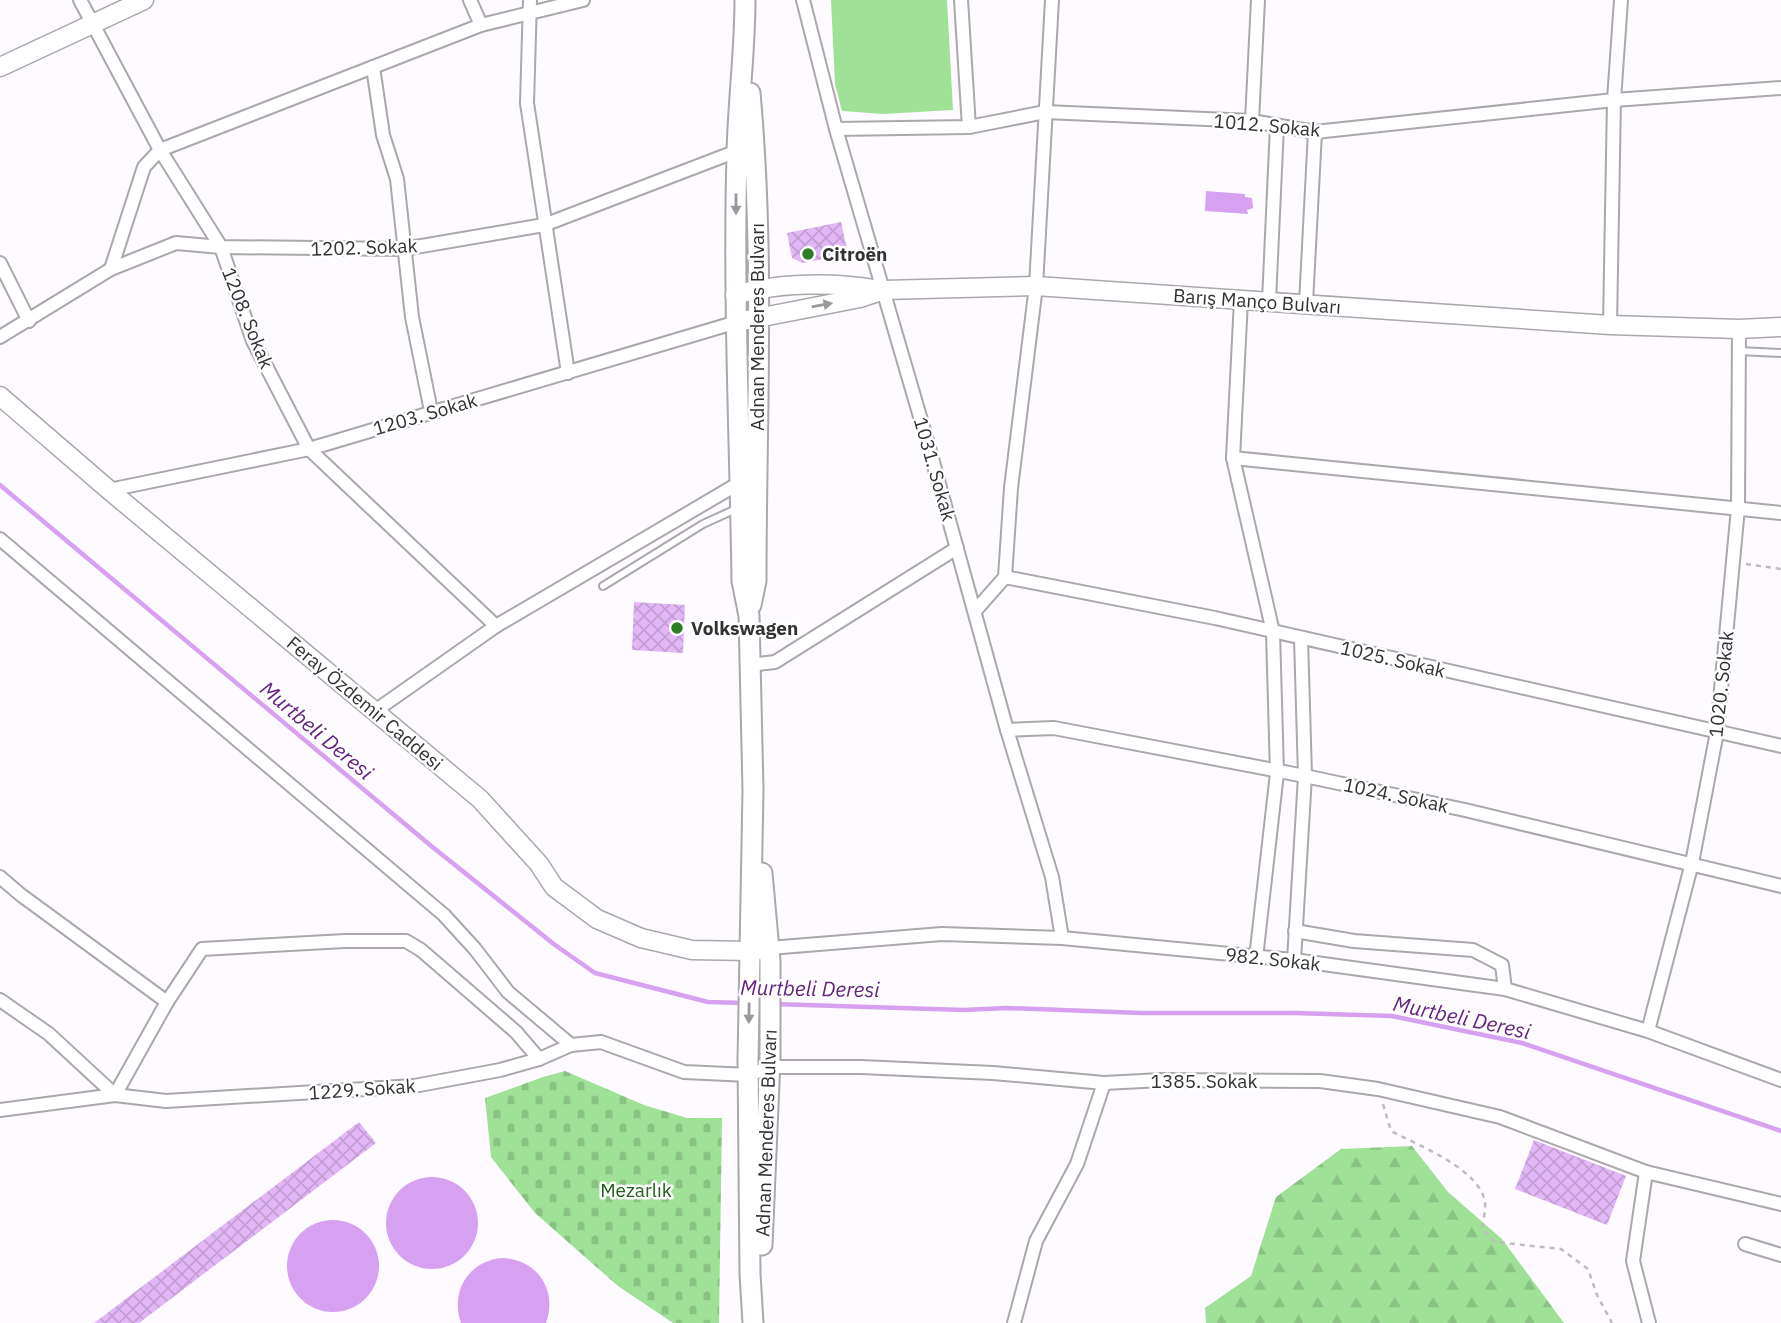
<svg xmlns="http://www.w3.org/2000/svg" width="1781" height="1323" viewBox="0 0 1781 1323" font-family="'IBM Plex Sans',sans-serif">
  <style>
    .forest { fill: url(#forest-firs) }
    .cemetery { fill: url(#cemetery-stones) }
    .pitch { fill: #9fe297 }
    .water { fill: #d8a0f0 }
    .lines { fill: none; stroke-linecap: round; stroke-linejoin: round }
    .stream { stroke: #d8a0f0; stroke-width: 4.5 }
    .building { fill: url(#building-cross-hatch) }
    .lane-casing { stroke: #aba7ad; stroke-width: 10 }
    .street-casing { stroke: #aba7ad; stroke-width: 16 }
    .secondary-casing { stroke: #aba7ad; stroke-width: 21 }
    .primary-casing { stroke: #aba7ad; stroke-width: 23 }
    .path { stroke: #bdbbbf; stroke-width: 2.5; stroke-dasharray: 5 5; stroke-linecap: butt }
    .lane { stroke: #fff; stroke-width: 6 }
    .street { stroke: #fff; stroke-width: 12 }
    .secondary { stroke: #fff; stroke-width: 18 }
    .primary { stroke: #fff; stroke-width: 19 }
    .oneway { fill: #99989a }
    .poi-dot { fill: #2e7d27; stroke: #fff; stroke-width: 2.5 }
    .labels { text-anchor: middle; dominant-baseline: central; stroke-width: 5; stroke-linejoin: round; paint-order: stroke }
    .street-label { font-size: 19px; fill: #333134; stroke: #fff }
    .poi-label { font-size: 19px; font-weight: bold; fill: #333134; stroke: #fff; text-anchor: start }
    .park-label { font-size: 19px; fill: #1d6017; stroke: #fff }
    .water-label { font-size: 21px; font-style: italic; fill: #66227f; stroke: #fff }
  </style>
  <defs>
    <pattern id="forest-firs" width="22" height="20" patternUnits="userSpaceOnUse" patternTransform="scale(1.75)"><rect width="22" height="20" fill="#9fe297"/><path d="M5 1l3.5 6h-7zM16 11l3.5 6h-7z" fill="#89c283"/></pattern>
    <pattern id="cemetery-stones" width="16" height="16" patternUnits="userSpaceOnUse" patternTransform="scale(1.75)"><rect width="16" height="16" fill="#9fe297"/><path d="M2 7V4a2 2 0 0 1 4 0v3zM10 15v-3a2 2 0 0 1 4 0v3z" fill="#89c283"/></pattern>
    <pattern id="building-cross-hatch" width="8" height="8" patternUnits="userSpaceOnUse" patternTransform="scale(1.75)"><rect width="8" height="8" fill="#e3b6f7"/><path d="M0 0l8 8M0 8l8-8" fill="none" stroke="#c39dd4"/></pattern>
  </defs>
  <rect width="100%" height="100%" fill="#fdfbff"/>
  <path class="forest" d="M1412,1146L1448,1192L1502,1239L1564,1323H1206L1205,1308L1251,1276L1276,1197L1341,1149Z"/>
  <path class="cemetery" d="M565,1071L644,1105L687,1118H722L719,1323H673L618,1286L535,1213L491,1157L485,1098L543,1077Z"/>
  <path class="pitch" d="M831,0H947L953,110L883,114L842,111L835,84Z"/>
  <g class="water">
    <path d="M1206,191L1245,194V197L1252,198L1253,208L1247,210L1248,214L1205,211Z"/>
    <circle cx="432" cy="1223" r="46"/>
    <circle cx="333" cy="1266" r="46"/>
    <path d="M502,1258C537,1259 558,1290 546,1323H461C450,1292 468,1261 502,1258Z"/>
  </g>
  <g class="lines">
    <g class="stream">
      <path d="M0,485L430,845L555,945L595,973L708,1002L744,1003"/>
      <path d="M774,1004L964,1010L1006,1008L1141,1013H1295L1392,1016L1522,1043L1781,1131"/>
    </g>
  </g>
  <g class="building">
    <path d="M841,222L848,254L803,263L792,258L787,233Z"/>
    <path d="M634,602L685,605L683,653L632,650Z"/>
    <path d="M359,1122L376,1143L139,1323H94Z"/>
    <path d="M1534,1140L1626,1176L1607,1225L1515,1189Z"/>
  </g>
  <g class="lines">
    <defs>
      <g id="lane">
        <path d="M1739,351L1781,353"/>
        <path d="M603,586L703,524L736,509"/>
      </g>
      <g id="street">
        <path d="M80,0L160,150L221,247L253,341L309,449L496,626"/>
        <path d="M470,0L481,25"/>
        <path d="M530,0L527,103L568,373"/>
        <path d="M803,0L836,129L928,444L1007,730L1052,877L1062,938"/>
        <path d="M961,0L969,127"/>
        <path d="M373,67L383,135L397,179L412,317L431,411"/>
        <path d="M1252,121L1258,0"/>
        <path d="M836,129L969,127L1045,112L1252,121L1315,132L1614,100L1781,88"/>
        <path d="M0,263L29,321"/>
        <path d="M111,269L144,167L160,150L481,25L583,0"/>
        <path d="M1241,300L1233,458L1273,632L1277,773L1256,958"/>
        <path d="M1269,301L1277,126"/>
        <path d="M1306,303L1315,132"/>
        <path d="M1610,325L1614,100L1621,0"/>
        <path d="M0,337L111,269L176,243L221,247L404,249L544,225L737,151"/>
        <path d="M1233,458L1781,513"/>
        <path d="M109,490L309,449L737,322"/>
        <path d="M0,539L444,915L475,949L508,992L571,1045"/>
        <path d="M1005,577L1215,618L1781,746"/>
        <path d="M975,611L1005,577L1011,488L1036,286L1052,0"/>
        <path d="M750,665L775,662L957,548"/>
        <path d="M375,711L496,626L741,482"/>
        <path d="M1007,730L1054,728L1305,776L1465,810L1781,886"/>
        <path d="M0,877L21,895L167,1002"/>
        <path d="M1295,931L1354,941L1473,950L1502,965L1505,989"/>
        <path d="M769,948L942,934L1062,938L1294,960L1505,989L1648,1031L1781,1080"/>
        <path d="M1294,960L1305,776L1301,638"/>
        <path d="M0,1000L49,1034L115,1095L166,1101L414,1086L500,1070L539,1059L571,1045L601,1042L684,1072L749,1075L770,1067H861L993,1073L1104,1083L1162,1080L1320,1081L1378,1089L1500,1117L1646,1172L1781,1204"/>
        <path d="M1648,1031L1692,863L1717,732L1738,508L1739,329"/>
        <path d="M0,1110L115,1095L167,1002L202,949L345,941H406L421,950L516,1032L539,1059"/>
        <path d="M1646,1172L1633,1261L1649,1323"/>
        <path d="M1745,1244L1781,1255"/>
        <path d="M1014,1323L1036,1241L1077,1164L1104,1083"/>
      </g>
      <g id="secondary">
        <path d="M0,67L144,0"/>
        <path d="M735,295C778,282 837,282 880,290"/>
        <path d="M737,322L860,298L884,290L1036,286L1610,325L1739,329L1781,327"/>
        <path d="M0,396L109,490L480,799L539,864L554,887L597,919L641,938L692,950L750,951L762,949"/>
      </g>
      <g id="primary">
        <path d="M745,0C745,52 738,103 737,154C733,297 740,439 742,581L749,616L753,790L748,1060L750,1274L753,1323"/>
        <path d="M750,93C765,255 756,419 756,581L751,605"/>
        <path d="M762,873L770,961V1060L762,1245"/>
      </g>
    </defs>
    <use href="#lane" class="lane-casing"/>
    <use href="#street" class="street-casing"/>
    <use href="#secondary" class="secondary-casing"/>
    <use href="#primary" class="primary-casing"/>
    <g class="path">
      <path d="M1746,564L1781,569"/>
      <path d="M1383,1104L1391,1131C1417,1145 1479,1168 1485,1202C1486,1210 1483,1221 1482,1229L1495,1242L1561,1249L1588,1269L1597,1295L1612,1323"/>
    </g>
    <use href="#lane" class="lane"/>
    <use href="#street" class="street"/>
    <use href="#secondary" class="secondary"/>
    <use href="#primary" class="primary"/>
  </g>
  <defs><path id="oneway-solid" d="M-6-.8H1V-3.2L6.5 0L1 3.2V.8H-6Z" transform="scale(1.75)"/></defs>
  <g class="oneway">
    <use href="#oneway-solid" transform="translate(736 204) rotate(90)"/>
    <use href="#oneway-solid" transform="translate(822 305) rotate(-10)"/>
    <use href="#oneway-solid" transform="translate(749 1013) rotate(91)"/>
  </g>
  <g class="poi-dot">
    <circle cx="808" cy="254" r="7"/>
    <circle cx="677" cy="628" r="7"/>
  </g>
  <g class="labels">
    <g class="street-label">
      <text transform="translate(1267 125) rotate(5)">1012. Sokak</text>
      <text transform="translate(364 247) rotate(-2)">1202. Sokak</text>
      <text transform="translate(1257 301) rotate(4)">Barış Manço Bulvarı</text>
      <text transform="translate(248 318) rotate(68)">1208. Sokak</text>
      <text transform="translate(757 327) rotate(-90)">Adnan Menderes Bulvarı</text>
      <text transform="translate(425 414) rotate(-16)">1203. Sokak</text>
      <text transform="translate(935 469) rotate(74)">1031. Sokak</text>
      <text transform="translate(1393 659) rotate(13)">1025. Sokak</text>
      <text transform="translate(1721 684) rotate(-84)">1020. Sokak</text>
      <text transform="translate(365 703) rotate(40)">Feray Özdemir Caddesi</text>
      <text transform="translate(1396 795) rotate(12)">1024. Sokak</text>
      <text transform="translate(1273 959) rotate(6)">982. Sokak</text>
      <text x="1204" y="1081">1385. Sokak</text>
      <text transform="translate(362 1089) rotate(-4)">1229. Sokak</text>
      <text transform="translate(766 1133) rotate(-88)">Adnan Menderes Bulvarı</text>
    </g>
    <g class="poi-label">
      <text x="822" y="254">Citroën</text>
      <text x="691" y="628">Volkswagen</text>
    </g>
    <g class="park-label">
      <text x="636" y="1190">Mezarlık</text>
    </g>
    <g class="water-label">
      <text transform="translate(317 730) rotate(40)">Murtbeli Deresi</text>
      <text transform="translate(810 988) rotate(1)">Murtbeli Deresi</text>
      <text transform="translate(1462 1017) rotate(12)">Murtbeli Deresi</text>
    </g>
  </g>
</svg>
